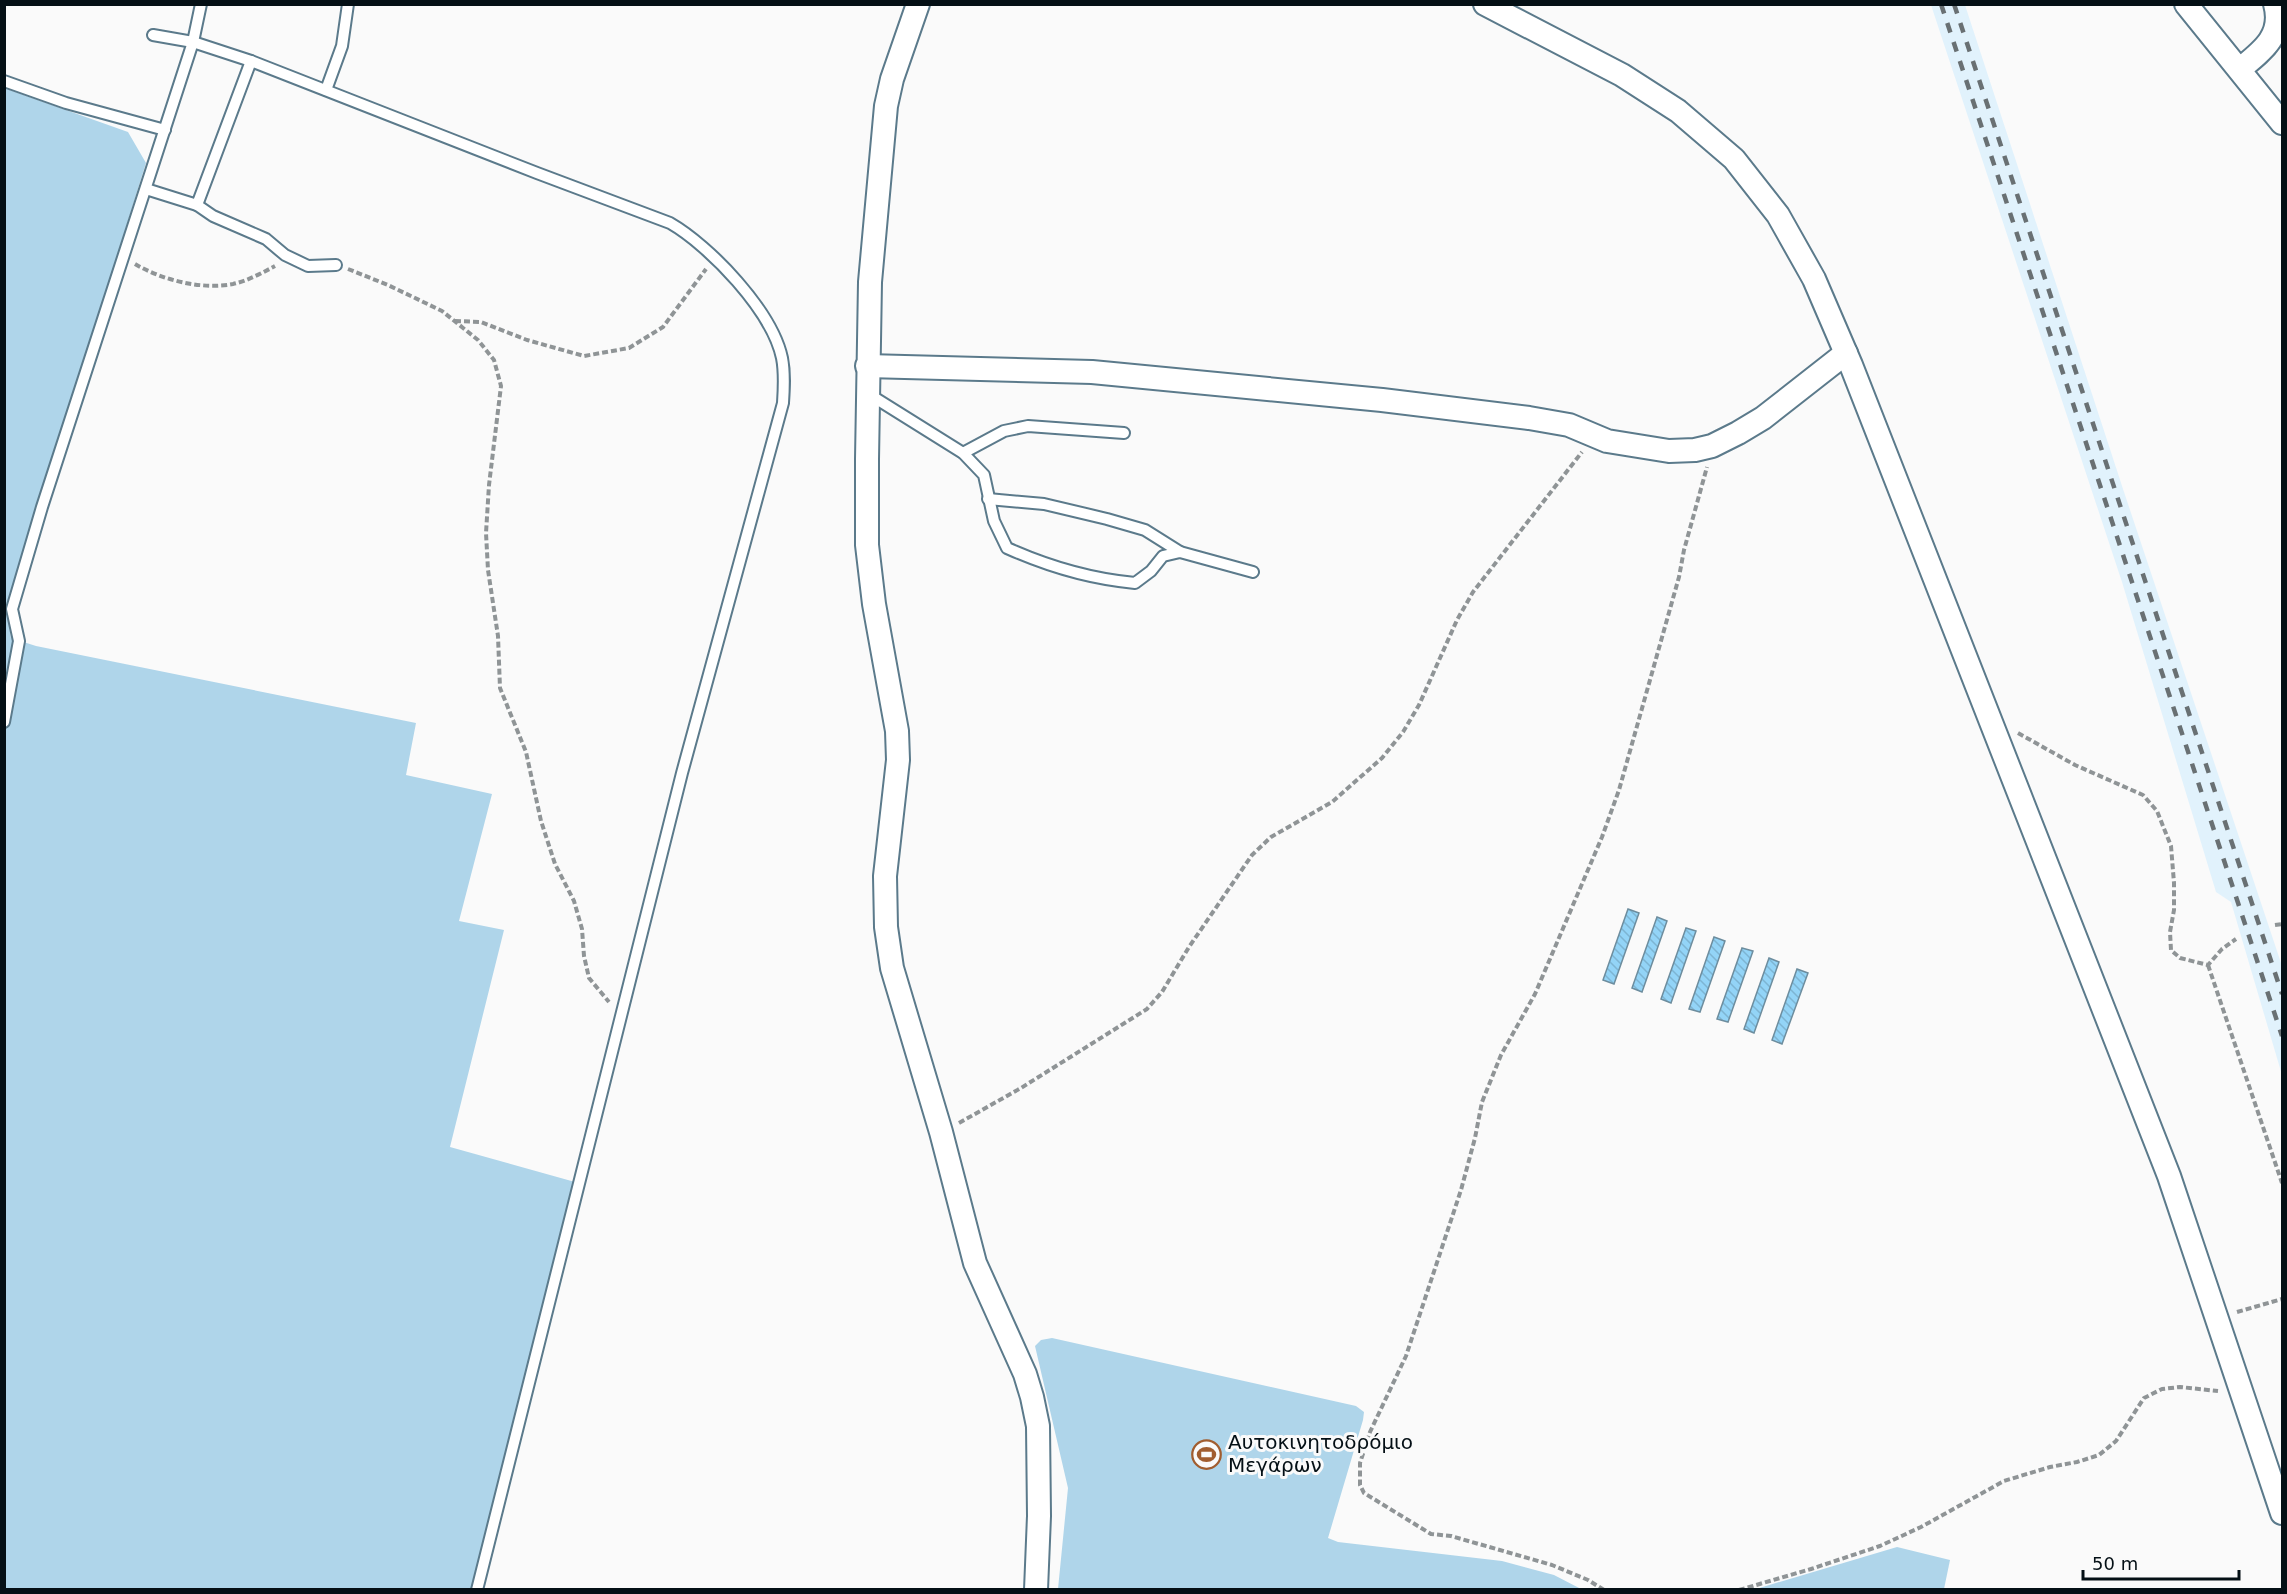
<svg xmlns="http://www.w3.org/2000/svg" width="2287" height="1594" viewBox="0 0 2287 1594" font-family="'DejaVu Sans',sans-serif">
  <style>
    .built { fill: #e1f2fc }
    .grass { fill: #afd5ea }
    .building { fill: url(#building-back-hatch); stroke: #6d8d9e; stroke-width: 1.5 }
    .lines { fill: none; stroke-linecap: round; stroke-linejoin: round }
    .service-casing { stroke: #5b7a8b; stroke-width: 14 }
    .minor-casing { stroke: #5b7a8b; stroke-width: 26 }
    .path { stroke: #8f9496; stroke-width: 4; stroke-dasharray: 6 3; stroke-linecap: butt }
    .service { stroke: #fff; stroke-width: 10 }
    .minor { stroke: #fff; stroke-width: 22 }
    .rail { stroke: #697073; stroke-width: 4.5; stroke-dasharray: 10 10; stroke-linecap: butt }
    .labels { text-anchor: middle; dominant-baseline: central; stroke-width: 6; stroke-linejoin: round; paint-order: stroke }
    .poi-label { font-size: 20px; fill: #040f15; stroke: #fafafa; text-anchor: start }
  </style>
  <defs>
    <pattern id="building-back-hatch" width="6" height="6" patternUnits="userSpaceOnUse" patternTransform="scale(1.5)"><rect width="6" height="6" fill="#93d4f7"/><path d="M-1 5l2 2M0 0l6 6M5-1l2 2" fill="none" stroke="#7db5d3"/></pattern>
  </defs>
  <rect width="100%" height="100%" fill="#fafafa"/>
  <path class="built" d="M1931,5H1965L2124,492L2282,966V1075L2231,902L2216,892L2122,582Z"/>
  <g class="grass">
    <path d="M4,88L128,132L146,163L7,609L11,638L36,646L416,723L406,775L492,794L459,921L504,930L450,1147L575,1182L472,1589H5Z"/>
    <path d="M1052,1338L1356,1406L1364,1412L1363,1420L1328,1538L1338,1542L1502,1561L1554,1575L1581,1589H1058L1068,1488L1035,1346L1041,1340Z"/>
    <path d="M1897,1547L1950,1560L1944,1589H1756Z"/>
  </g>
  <g class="building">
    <path d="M1628,909L1639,913L1614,984L1603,980Z"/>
    <path d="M1657,917L1667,921L1642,992L1632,988Z"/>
    <path d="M1686,928L1696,931L1671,1003L1661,999Z"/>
    <path d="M1714,937L1725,941L1700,1012L1689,1009Z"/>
    <path d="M1742,948L1753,951L1728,1022L1717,1019Z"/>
    <path d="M1769,958L1779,962L1754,1033L1744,1029Z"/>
    <path d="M1797,969L1808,973L1782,1044L1772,1040Z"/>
  </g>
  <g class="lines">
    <defs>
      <g id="service">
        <path d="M153,35L193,42L251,61L537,173L670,223C710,246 772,311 782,358C785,373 784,388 783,403L682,773L477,1590"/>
        <path d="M4,81L66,103L165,130"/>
        <path d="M326,90L342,46L348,4"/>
        <path d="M146,189L197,205L251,61"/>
        <path d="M197,205L213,216L266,239L285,255L308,266L336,265"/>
        <path d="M867,393L963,453L984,475L994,521L1007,548C1047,566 1091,579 1135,583L1151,571L1163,556L1180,552L1253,572"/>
        <path d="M963,453L1004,431L1028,426L1124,433"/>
        <path d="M988,499L1044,504L1107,519L1145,530L1180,552"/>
        <path d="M4,722L19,641L12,609L42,507L193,42L201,4"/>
      </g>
      <g id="minor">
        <path d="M918,4L892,79L886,106L870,282L867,459V545L874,604L897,731L898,760L885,876L886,927L892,968L941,1132L975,1263L1025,1374L1032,1397L1038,1426L1039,1516L1036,1590"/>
        <path d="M1485,4L1622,75L1678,111L1734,159L1778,215L1814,279L1851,365L2169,1176L2282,1513"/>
        <path d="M2186,4L2282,123"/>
        <path d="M2240,69C2261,52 2284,36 2275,4"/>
        <path d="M867,366L1092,372L1382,400L1529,418L1569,425L1607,441L1669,451L1695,450L1712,446L1738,433L1763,418L1846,353"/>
      </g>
    </defs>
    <use href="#service" class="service-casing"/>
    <use href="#minor" class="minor-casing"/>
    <g class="path">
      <path d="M135,264C162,280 201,290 233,284C247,281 262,273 275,266"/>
      <path d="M348,269L388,285L442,311L478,340L494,360L501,386L489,485L486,533L488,570L498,636L500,688L526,752L541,821L555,864L574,901L582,929L584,956L589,978L609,1002"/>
      <path d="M455,321L481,322L527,340L584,356L629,348L663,327L706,269"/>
      <path d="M2018,733L2075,765L2143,795L2157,811L2171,846L2174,883V910L2170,932L2171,950L2180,958L2208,965L2222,949L2236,939"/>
      <path d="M2275,925L2282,924"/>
      <path d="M2208,965L2282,1183"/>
      <path d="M959,1123L1021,1088L1147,1009L1162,992L1189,947L1252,855L1271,837L1332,802L1382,758L1403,732L1419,705L1457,620L1473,592L1582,452"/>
      <path d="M2237,1312L2282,1299"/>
      <path d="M1604,1590L1588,1580L1552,1565L1451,1536L1431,1534L1364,1493L1360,1485V1463L1370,1432L1406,1356L1461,1190L1475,1138L1482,1102L1501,1055L1535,994L1602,837L1619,790L1679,577L1684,550L1707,467"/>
      <path d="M1739,1590L1811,1569L1880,1546L1921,1527L2004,1481L2050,1467L2077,1462L2099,1455L2116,1441L2144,1398L2162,1389L2180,1387L2218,1391"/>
    </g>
    <use href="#service" class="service"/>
    <use href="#minor" class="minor"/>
    <g class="rail">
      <path d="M1941,4L2282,1036"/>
      <path d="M1954,4L2282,994"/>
    </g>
  </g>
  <defs>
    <symbol id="stadium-ring" viewBox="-11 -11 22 22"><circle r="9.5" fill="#fafafa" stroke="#a15d2f" stroke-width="1.5"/><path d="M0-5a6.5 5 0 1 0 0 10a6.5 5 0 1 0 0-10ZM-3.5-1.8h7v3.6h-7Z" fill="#a15d2f"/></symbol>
  </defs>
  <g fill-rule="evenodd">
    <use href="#stadium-ring" x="1190" y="1438" width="33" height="33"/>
  </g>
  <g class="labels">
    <g class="poi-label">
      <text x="1228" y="1442">Αυτοκινητοδρόμιο<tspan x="1228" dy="23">Μεγάρων</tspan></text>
    </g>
  </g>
  <rect width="2287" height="1594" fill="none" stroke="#040f15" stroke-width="12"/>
  <path d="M2083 1570v9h156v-9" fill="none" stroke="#040f15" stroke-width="3"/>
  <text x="2092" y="1570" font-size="18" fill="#040f15" stroke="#fafafa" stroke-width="4.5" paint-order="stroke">50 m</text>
</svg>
